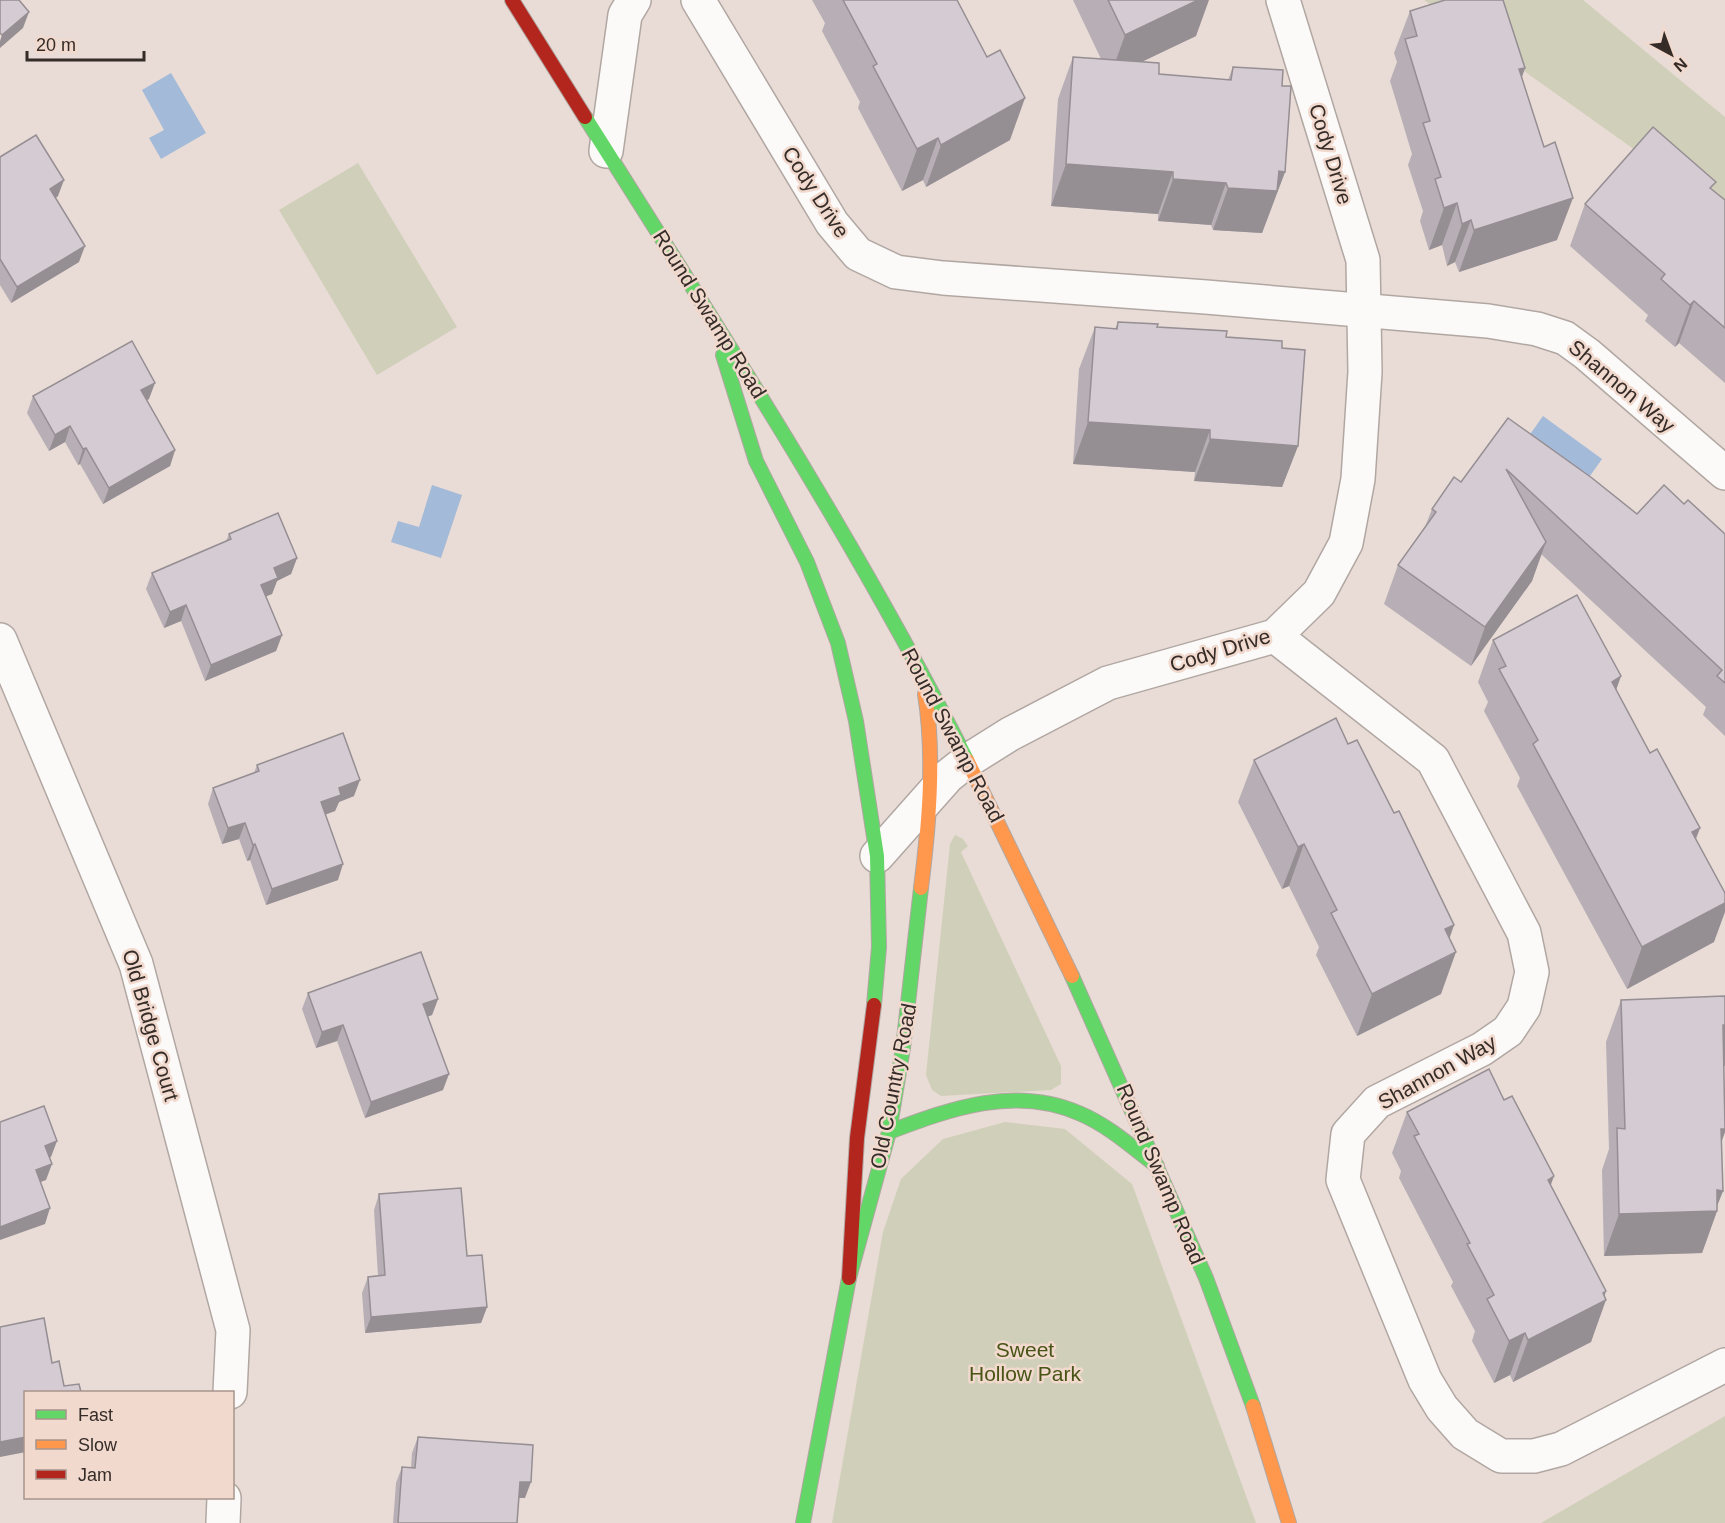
<svg xmlns="http://www.w3.org/2000/svg" width="1725" height="1523" viewBox="0 0 1725 1523" font-family="Arial,sans-serif">
  <style>
    .green { fill: #d0cfb9 }
    .water { fill: #a3bad9 }
    .lines { fill: none; stroke-linecap: round; stroke-linejoin: round }
    .street-casing { stroke: #b1a7a2; stroke-width: 36 }
    .fast-casing { stroke: #b1a7a2; stroke-width: 16 }
    .slow-casing { stroke: #b1a7a2; stroke-width: 16 }
    .jam-casing { stroke: #b1a7a2; stroke-width: 16 }
    .street { stroke: #fcfaf9; stroke-width: 33 }
    .fast { stroke: #63d668; stroke-width: 14 }
    .slow { stroke: #ff974d; stroke-width: 14 }
    .jam { stroke: #b3261e; stroke-width: 14 }
    .wall { fill: #b7afb5 }
    .shaded-wall { fill: #958e93 }
    .building { fill: #d5cbd2; stroke: #958e93; stroke-width: 1.5 }
    .labels { text-anchor: middle; dominant-baseline: central; stroke-width: 5; stroke-linejoin: round; paint-order: stroke }
    .street-label { font-size: 21px; fill: #352c28; stroke: #f1d9ce }
    .park-label { font-size: 21px; fill: #475415; stroke: #f1d9ce }
  </style>
  <rect width="100%" height="100%" fill="#e9dcd6"/>
  <g class="green">
    <path d="M1424,0H1583L1725,117V214Z"/>
    <path d="M358,163L457,327L377,375L279,210Z"/>
    <path d="M955,835L963,839L968,846L961,852L1061,1066V1084L1051,1090L941,1096L932,1090L926,1075L950,844Z"/>
    <path d="M1005,1122L1065,1129L1132,1184L1256,1523H832L883,1232L901,1179L943,1139Z"/>
    <path d="M1725,1416V1523H1541Z"/>
  </g>
  <g class="water">
    <path d="M171,73L206,133L161,159L149,138L164,130L142,90Z"/>
    <path d="M1543,416L1602,459L1580,490L1521,447Z"/>
    <path d="M432,485L462,495L441,558L391,542L398,521L419,527Z"/>
  </g>
  <g class="lines">
    <defs>
      <g id="street">
        <path d="M698,0L832,223L858,254L896,272L943,278L1206,297L1488,321L1537,329L1565,338L1587,354L1725,473"/>
        <path d="M606,151L625,15L634,0"/>
        <path d="M1275,636L1433,760L1524,933L1532,972L1524,1007L1508,1031L1482,1049L1377,1102L1348,1134L1343,1180L1425,1380L1442,1408L1465,1434L1501,1456H1534L1561,1449L1725,1365"/>
        <path d="M0,640L136,964L233,1330L230,1392"/>
        <path d="M877,856L948,776L967,761L1010,734L1108,683L1275,636L1319,593L1346,543L1358,479L1365,372L1363,260L1283,0"/>
        <path d="M223,1523L224,1498"/>
      </g>
      <g id="fast">
        <path d="M585,117C718,328 854,537 967,760"/>
        <path d="M723,355L756,461L807,562L838,643L856,721L877,856L879,947L874,1005"/>
        <path d="M1072,976L1206,1278L1253,1406"/>
        <path d="M889,1132C952,1108 1016,1085 1081,1114C1109,1126 1133,1148 1157,1166"/>
        <path d="M803,1523L849,1278L889,1132L903,1048L921,888"/>
      </g>
      <g id="slow">
        <path d="M967,760L1072,976"/>
        <path d="M921,888C929,824 935,757 925,694"/>
        <path d="M1253,1406L1289,1523"/>
      </g>
      <g id="jam">
        <path d="M512,0L585,117"/>
        <path d="M849,1278L857,1138L874,1005"/>
      </g>
    </defs>
    <use href="#street" class="street-casing"/>
    <use href="#fast" class="fast-casing"/>
    <use href="#slow" class="slow-casing"/>
    <use href="#jam" class="jam-casing"/>
    <use href="#street" class="street"/>
    <use href="#fast" class="fast"/>
    <use href="#slow" class="slow"/>
    <use href="#jam" class="jam"/>
  </g>
  <g class="wall">
    <path d="M812,0H957L1010,140L926,187L923,180L902,191L858,108L860,102L822,31L825,23Z"/>
    <path d="M1073,0H1198L1196,36L1141,62L1159,74L1228,80L1233,67L1282,86L1285,172L1262,233L1213,230L1211,225L1158,221V214L1051,206L1058,99L1073,57L1101,59Z"/>
    <path d="M1410,11L1525,68L1522,77L1557,240L1459,272L1455,262L1447,266L1442,245L1429,250L1420,221L1423,211L1408,165L1412,154L1390,81L1397,62L1394,53Z"/>
    <path d="M0,157L58,196L56,198L79,262L11,303L0,285Z"/>
    <path d="M1713,190L1725,200V383L1679,343L1675,347L1645,321L1648,315L1570,246L1585,204Z"/>
    <path d="M1118,322L1226,337L1282,348L1298,446L1282,487L1194,481L1195,472L1073,464L1079,369L1095,327L1115,329Z"/>
    <path d="M33,396L149,399L147,400L175,450L170,466L103,504L80,464L78,465L65,442L49,451L27,413Z"/>
    <path d="M1508,418L1637,514L1684,504L1725,534V736L1703,715L1706,707L1541,554L1532,581L1471,666L1384,604L1398,565L1425,527L1432,509L1461,482Z"/>
    <path d="M229,534L297,558L291,574L277,581L272,594L266,596L282,635L276,651L205,681L181,621L164,628L146,589L152,573L226,541Z"/>
    <path d="M1493,640L1621,676L1616,690L1650,753L1700,828L1696,838L1714,942L1627,989L1517,786L1520,778L1484,711L1488,702L1478,682Z"/>
    <path d="M1348,744L1394,813L1454,925L1449,938L1441,994L1357,1036L1316,955L1319,947L1289,886L1282,889L1238,802L1254,760Z"/>
    <path d="M257,765L354,796L339,802L335,811L325,815L338,880L266,905L250,860L247,861L239,839L222,844L208,804L213,788L254,773Z"/>
    <path d="M308,993L438,999L432,1015L427,1017L443,1090L365,1118L337,1041L316,1048L302,1009Z"/>
    <path d="M1621,1000L1724,1066L1725,1132L1721,1142L1723,1191L1717,1206V1211L1702,1253L1604,1256L1602,1170L1609,1149L1606,1042Z"/>
    <path d="M1504,1100L1551,1186L1604,1296L1591,1342L1513,1382L1510,1375L1494,1383L1472,1341L1475,1331L1451,1286L1453,1282L1399,1178L1401,1171L1392,1153L1407,1112Z"/>
    <path d="M379,1194L467,1256L487,1307L481,1323L365,1333L362,1293L368,1277L378,1276L374,1210Z"/>
    <path d="M418,1437L525,1498H519L517,1523H393L396,1483L402,1467L411,1468L412,1453Z"/>
  </g>
  <g class="shaded-wall">
    <path d="M1198,0H1209L1196,36L1110,77L1125,35Z"/>
    <path d="M29,12L23,28L0,48V41L2,35Z"/>
    <path d="M1525,68L1510,110L1519,69Z"/>
    <path d="M1025,98L1010,140L926,187L941,145Z"/>
    <path d="M938,138L923,180L902,191L917,149Z"/>
    <path d="M1066,164L1173,172L1158,214L1051,206Z"/>
    <path d="M1279,171L1285,172L1262,233L1213,230L1228,188Z"/>
    <path d="M1173,179L1226,183L1211,225L1158,221Z"/>
    <path d="M64,180L58,196L44,205L50,189Z"/>
    <path d="M1573,198L1557,240L1459,272L1474,230Z"/>
    <path d="M1457,203L1442,245L1429,250L1444,208Z"/>
    <path d="M1471,220L1455,262L1447,266L1462,224Z"/>
    <path d="M85,246L79,262L11,303L17,287Z"/>
    <path d="M1694,301L1679,343L1675,347L1690,305Z"/>
    <path d="M155,383L149,399L136,406L141,390Z"/>
    <path d="M1088,422L1210,430L1195,472L1073,464Z"/>
    <path d="M70,426L65,442L49,451L55,435Z"/>
    <path d="M1210,439L1298,446L1282,487L1194,481Z"/>
    <path d="M86,448L80,464L78,465L83,449Z"/>
    <path d="M175,450L170,466L103,504L109,488Z"/>
    <path d="M1546,542L1532,581L1471,666L1485,627Z"/>
    <path d="M297,558L291,574L277,581L272,594L255,601L261,585L274,568Z"/>
    <path d="M186,605L181,621L164,628L170,612Z"/>
    <path d="M282,635L276,651L205,681L211,665Z"/>
    <path d="M1621,676L1606,718L1612,682Z"/>
    <path d="M360,780L354,796L339,802L335,811L315,818L321,802L339,788Z"/>
    <path d="M245,823L239,839L222,844L228,828Z"/>
    <path d="M1700,828L1684,870L1692,832Z"/>
    <path d="M255,844L250,860L247,861L253,845Z"/>
    <path d="M1304,844L1289,886L1282,889L1298,847Z"/>
    <path d="M343,864L338,880L266,905L272,889Z"/>
    <path d="M1725,903V912L1714,942L1627,989L1642,947Z"/>
    <path d="M1454,925L1442,960L1456,952L1441,994L1357,1036L1372,994L1445,929Z"/>
    <path d="M438,999L432,1015L417,1020L423,1004Z"/>
    <path d="M343,1025L337,1041L316,1048L322,1032Z"/>
    <path d="M1723,1025H1725V1066L1708,1067Z"/>
    <path d="M449,1074L443,1090L365,1118L371,1102Z"/>
    <path d="M1721,1129H1725V1132L1711,1171Z"/>
    <path d="M57,1141L51,1157L39,1162L45,1146Z"/>
    <path d="M52,1164L46,1180L30,1186L36,1170Z"/>
    <path d="M1554,1176L1539,1218L1548,1180Z"/>
    <path d="M1717,1190L1723,1191L1715,1211H1717L1702,1253L1604,1256L1619,1214Z"/>
    <path d="M50,1208L45,1224L0,1240V1227Z"/>
    <path d="M1606,1291L1603,1301L1606,1300L1591,1342L1513,1382L1528,1340Z"/>
    <path d="M487,1307L481,1323L365,1333L371,1317Z"/>
    <path d="M1525,1333L1510,1375L1494,1383L1509,1341Z"/>
    <path d="M26,1437V1452L0,1457V1442Z"/>
    <path d="M520,1482H531L525,1498H514Z"/>
  </g>
  <g class="building">
    <path d="M0,0H19L29,12L2,35L0,33Z"/>
    <path d="M843,0H957L987,57L1000,50L1025,98L941,145L938,138L917,149L873,66L877,64Z"/>
    <path d="M1108,0H1198L1125,35Z"/>
    <path d="M1445,0H1503L1525,68L1519,69L1544,147L1555,142L1573,198L1474,230L1471,220L1462,224L1457,203L1444,208L1435,179L1441,177L1423,123L1430,121L1405,39L1417,36L1410,11Z"/>
    <path d="M1073,57L1159,63V74L1231,80L1233,67L1283,70L1282,86H1291L1285,172L1279,171L1277,191L1228,188L1226,183L1173,179V172L1066,164Z"/>
    <path d="M1653,127L1716,182L1710,188L1725,200V328L1694,301L1690,305L1661,279L1665,274L1585,204Z"/>
    <path d="M36,135L64,180L50,189L85,246L17,287L0,259V157Z"/>
    <path d="M1118,322L1158,324L1157,327L1227,331L1226,337L1282,341V348L1305,350L1298,446L1210,439V430L1088,422L1095,327L1117,329Z"/>
    <path d="M132,341L155,383L141,390L175,450L109,488L86,448L83,449L70,426L55,435L33,396Z"/>
    <path d="M1508,418L1592,478L1637,514L1664,485L1684,504L1688,500L1725,534V683L1717,676L1722,670L1506,469L1546,542L1485,627L1398,565L1436,512L1432,509L1454,477L1461,482Z"/>
    <path d="M278,513L297,558L274,568L278,578L261,585L282,635L211,665L186,605L170,612L152,573L231,539L229,534Z"/>
    <path d="M1577,595L1621,676L1612,682L1650,753L1657,749L1700,828L1692,832L1725,893V903L1642,947L1533,744L1538,740L1499,669L1506,666L1493,640Z"/>
    <path d="M1336,718L1348,744L1357,740L1394,813L1399,811L1454,925L1445,929L1456,952L1372,994L1331,913L1337,910L1304,844L1298,847L1254,760Z"/>
    <path d="M343,733L360,780L339,788L341,795L321,802L343,864L272,889L255,844L253,845L245,823L228,828L213,788L259,771L257,765Z"/>
    <path d="M421,952L438,999L423,1004L449,1074L371,1102L343,1025L322,1032L308,993Z"/>
    <path d="M1725,996V1025H1723L1725,1129H1721L1723,1191L1717,1190V1211L1619,1214L1617,1128L1625,1129L1621,1000Z"/>
    <path d="M1489,1069L1504,1100L1512,1096L1554,1176L1548,1180L1606,1291L1603,1293L1606,1300L1528,1340L1525,1333L1509,1341L1487,1299L1494,1295L1467,1244L1470,1243L1414,1136L1419,1134L1407,1112Z"/>
    <path d="M44,1106L57,1141L45,1146L52,1164L36,1170L50,1208L0,1227V1122Z"/>
    <path d="M461,1188L467,1256L482,1255L487,1307L371,1317L368,1277L385,1275L379,1194Z"/>
    <path d="M44,1318L52,1363L59,1361L64,1386L79,1384L81,1392H26V1437L0,1442V1327Z"/>
    <path d="M418,1437L533,1445L531,1482H520L517,1523H398L402,1467L415,1468Z"/>
  </g>
  <g class="labels">
    <g class="street-label">
      <text transform="translate(1331 154) rotate(73)">Cody Drive</text>
      <text transform="translate(816 192) rotate(57)">Cody Drive</text>
      <text transform="translate(710 314) rotate(58)">Round Swamp Road</text>
      <text transform="translate(1622 386) rotate(40)">Shannon Way</text>
      <text transform="translate(1220 650) rotate(-17)">Cody Drive</text>
      <text transform="translate(953 735) rotate(62)">Round Swamp Road</text>
      <text transform="translate(151 1025) rotate(74)">Old Bridge Court</text>
      <text transform="translate(1437 1072) rotate(-29)">Shannon Way</text>
      <text transform="translate(893 1086) rotate(-79)">Old Country Road</text>
      <text transform="translate(1161 1174) rotate(67)">Round Swamp Road</text>
    </g>
    <g class="park-label">
      <text x="1025" y="1349">Sweet<tspan x="1025" dy="24">Hollow Park</tspan></text>
    </g>
  </g>
  <rect x="24" y="1391" width="210" height="108" fill="#f1d9ce" stroke="#a6948c" stroke-width="1.5"/>
  <rect x="36" y="1410" width="30" height="9" fill="#63d668" stroke="#a6948c" stroke-width="1.5"/>
  <text x="78" y="1421" font-size="18" fill="#352c28">Fast</text>
  <rect x="36" y="1440" width="30" height="9" fill="#ff974d" stroke="#a6948c" stroke-width="1.5"/>
  <text x="78" y="1451" font-size="18" fill="#352c28">Slow</text>
  <rect x="36" y="1470" width="30" height="9" fill="#b3261e" stroke="#a6948c" stroke-width="1.5"/>
  <text x="78" y="1481" font-size="18" fill="#352c28">Jam</text>
  <g transform="translate(1671 54) rotate(139)" stroke="#f1d9ce" stroke-width="4.5" paint-order="stroke">
  <path d="M0-4.5L10 22L0 15L-10 22Z" fill="#352c28"/>
  <text y="-9" font-size="16" font-weight="bold" text-anchor="middle" fill="#352c28">N</text>
  </g>
  <path d="M27 51v9h117v-9" fill="none" stroke="#352c28" stroke-width="3"/>
  <text x="36" y="51" font-size="18" fill="#352c28" stroke="#f1d9ce" stroke-width="4.5" paint-order="stroke">20 m</text>
</svg>
